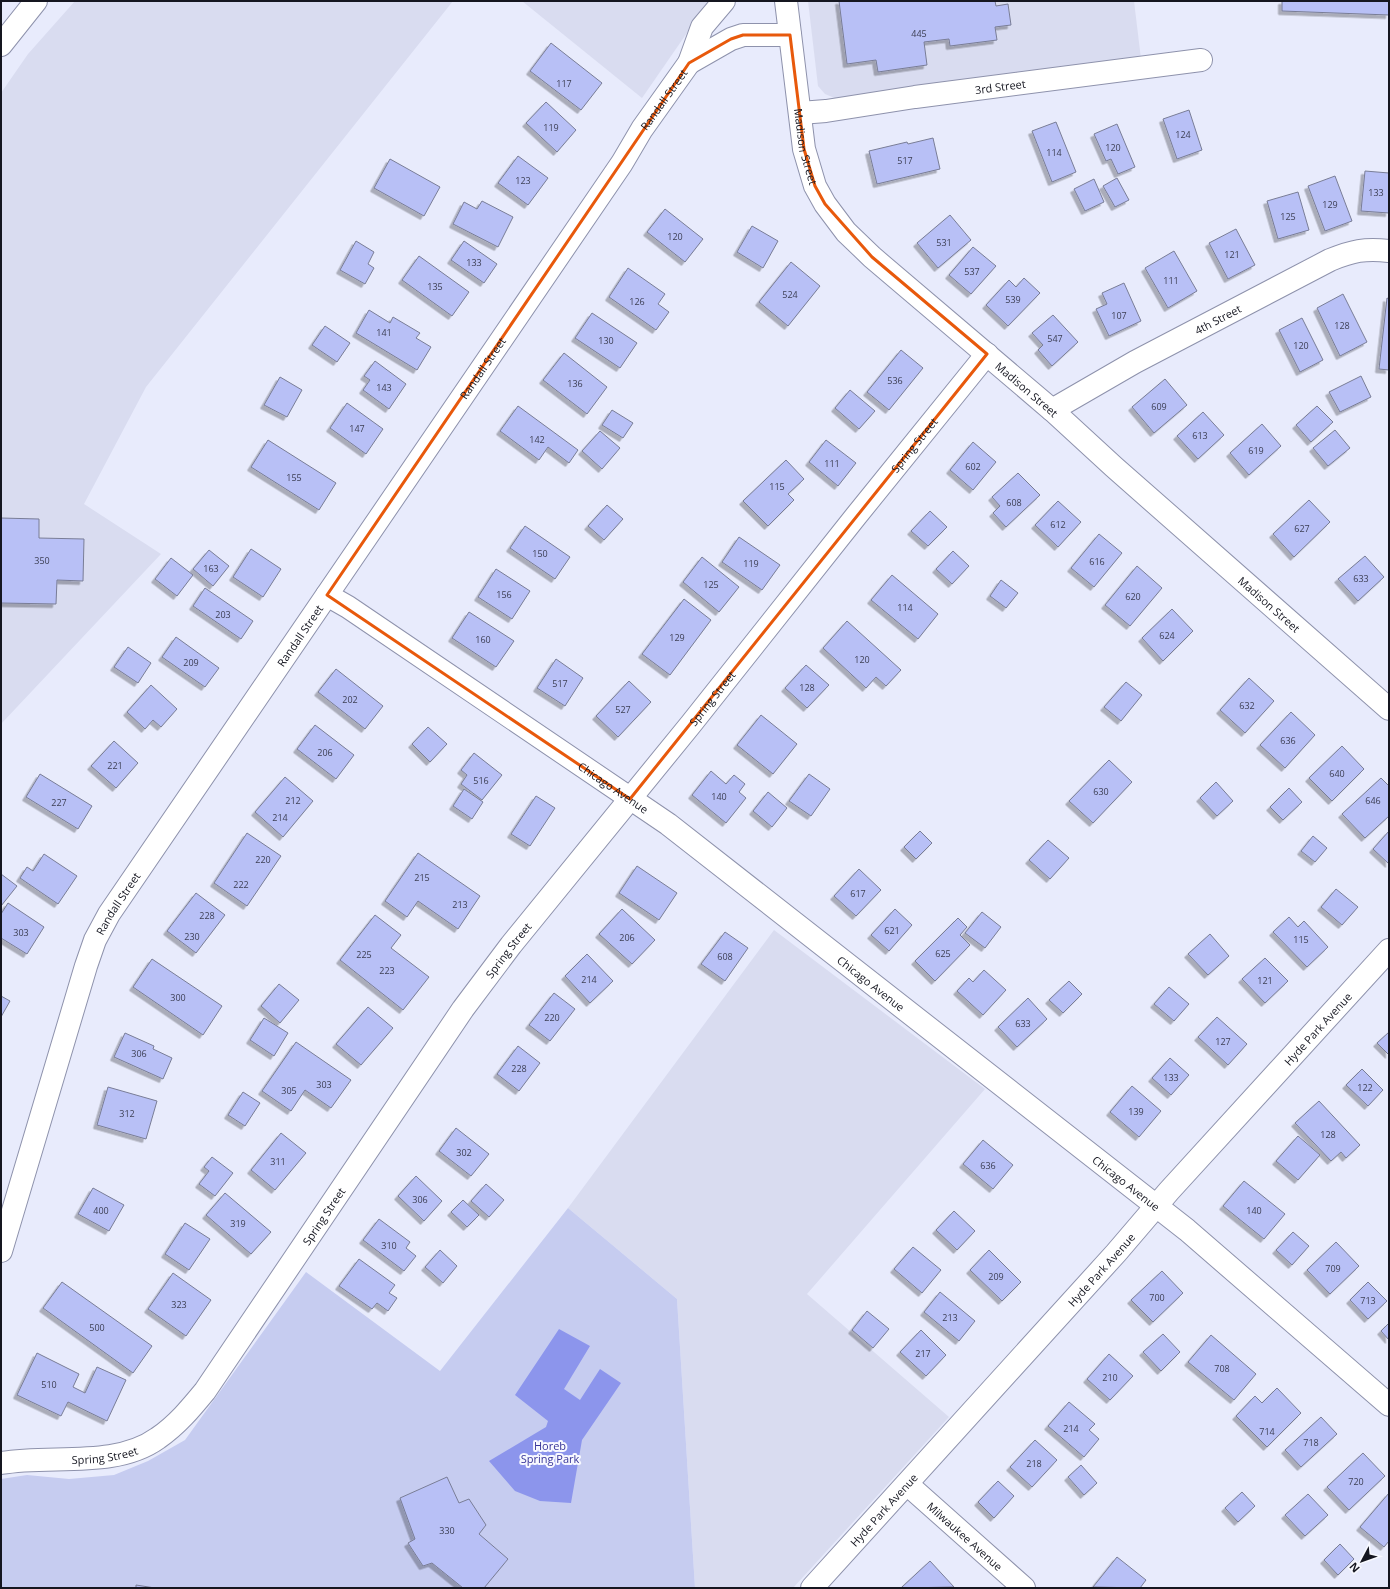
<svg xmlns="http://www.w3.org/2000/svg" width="1390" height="1589" viewBox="0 0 1390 1589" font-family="'Open Sans',sans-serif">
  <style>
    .built { fill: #d9dcf0 }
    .green { fill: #c6ccf0 }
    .water { fill: #8c95ec }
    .building { fill: #b8c0f6; stroke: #797d96; filter: url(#shadow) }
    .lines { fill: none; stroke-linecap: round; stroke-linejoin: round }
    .street-casing { stroke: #8e92ac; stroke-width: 24 }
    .secondary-casing { stroke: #8e92ac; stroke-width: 24 }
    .street { stroke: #fff; stroke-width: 22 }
    .secondary { stroke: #fff; stroke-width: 22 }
    .marked { fill: none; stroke: #e8590c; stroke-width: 3; stroke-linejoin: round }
    .labels { text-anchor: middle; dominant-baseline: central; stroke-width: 4; stroke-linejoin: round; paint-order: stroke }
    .number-label { font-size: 9px; fill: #3e4056 }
    .street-label { font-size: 11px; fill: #151620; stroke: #f8f9ff }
    .park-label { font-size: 11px; fill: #383599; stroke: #f8f9ff }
  </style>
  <defs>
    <filter id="shadow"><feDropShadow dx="-3.5" dy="3.5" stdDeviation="0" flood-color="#0004"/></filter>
  </defs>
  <rect width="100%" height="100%" fill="#e8ebfc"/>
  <g class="built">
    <path d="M75,1H453L146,387L84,504L161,554L1,724V93L28,54Z"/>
    <path d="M522,1H709L642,98Z"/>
    <path d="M808,1H1134L1141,59L837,99L825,94L818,86Z"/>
    <path d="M774,930L985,1089L807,1294L949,1417L793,1588H695L677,1299L568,1208Z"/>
  </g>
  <path class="green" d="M568,1208L677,1299L695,1588H1V1479L27,1475L69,1479L114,1475L148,1461L185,1440L306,1272L440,1371Z"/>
  <path class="water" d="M559,1329L590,1346L564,1389L580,1400L600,1369L621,1383L582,1440L571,1503L540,1501L515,1491L489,1461L546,1427L548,1421L515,1395Z"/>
  <g class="building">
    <path d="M839,1H995L996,6L1008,4L1011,25L995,27L997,40L950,46L949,39L924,42L927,65L878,72L876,60L847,64Z"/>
    <path d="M1282,1H1389V15L1282,11Z"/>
    <path d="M551,43L602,83L581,110L530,71Z"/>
    <path d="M546,102L576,130L557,152L526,123Z"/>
    <path d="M1189,110L1202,150L1177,159L1163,119Z"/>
    <path d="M1056,122L1076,172L1052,182L1032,131Z"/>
    <path d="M1117,124L1135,167L1118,174L1111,159L1106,161L1094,134Z"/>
    <path d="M933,138L940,169L877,184L869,151L907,142L908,144Z"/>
    <path d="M518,156L548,178L528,205L498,183Z"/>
    <path d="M390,159L440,187L424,216L374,188Z"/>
    <path d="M1365,171L1389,173V213L1361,211Z"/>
    <path d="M1335,176L1352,221L1325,231L1308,186Z"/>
    <path d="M1117,178L1129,200L1115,207L1103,186Z"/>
    <path d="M1094,179L1104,202L1085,211L1074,189Z"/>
    <path d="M1298,192L1309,230L1278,239L1267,201Z"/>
    <path d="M482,201L513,217L498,247L453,224L464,202L477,209Z"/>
    <path d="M665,209L703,239L685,262L647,232Z"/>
    <path d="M950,215L971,240L938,268L917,243Z"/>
    <path d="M752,226L778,241L763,268L737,252Z"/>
    <path d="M1236,229L1255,265L1228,279L1209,243Z"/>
    <path d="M356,241L374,252L368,264L374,268L365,284L340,270Z"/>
    <path d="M464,241L497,264L484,283L451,260Z"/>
    <path d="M973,247L996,266L971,294L949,275Z"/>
    <path d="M1174,251L1197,291L1168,308L1145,268Z"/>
    <path d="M419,256L469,292L452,316L402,280Z"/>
    <path d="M791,262L820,286L788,326L759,302Z"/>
    <path d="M628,268L665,294L658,304L669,312L656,330L609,297Z"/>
    <path d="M1024,278L1040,293L1008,326L986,305L1009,280L1016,287Z"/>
    <path d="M1124,283L1141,321L1109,336L1096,309L1107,304L1102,293Z"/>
    <path d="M1343,294L1367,342L1340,356L1317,308Z"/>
    <path d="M1387,298L1389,299V370L1379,369Z"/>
    <path d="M369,310L390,323L393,317L420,333L416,338L431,347L417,370L356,333Z"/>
    <path d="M592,313L637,343L620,368L575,338Z"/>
    <path d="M1053,315L1078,342L1052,366L1038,350L1043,345L1032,333Z"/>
    <path d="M1302,318L1323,360L1300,372L1279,330Z"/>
    <path d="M325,326L350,343L337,362L312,345Z"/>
    <path d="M901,350L923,368L889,410L867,392Z"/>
    <path d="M564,353L607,387L587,414L543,380Z"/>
    <path d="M375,361L406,384L389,409L363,390L370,380L364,376Z"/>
    <path d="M1361,376L1371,397L1340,412L1329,392Z"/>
    <path d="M280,377L302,390L287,417L264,405Z"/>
    <path d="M1165,379L1187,405L1154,433L1132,407Z"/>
    <path d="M850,390L875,411L859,429L835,408Z"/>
    <path d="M347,403L383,429L366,454L330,428Z"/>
    <path d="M518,406L578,450L569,463L548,447L539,460L500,431Z"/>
    <path d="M1317,406L1333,422L1311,442L1296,425Z"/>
    <path d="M612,410L633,423L623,438L602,425Z"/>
    <path d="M1203,412L1224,435L1198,459L1177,436Z"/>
    <path d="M1262,424L1281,446L1249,475L1230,453Z"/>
    <path d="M1335,430L1350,448L1328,466L1313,448Z"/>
    <path d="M600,431L620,448L602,469L582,451Z"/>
    <path d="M268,440L336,483L319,510L251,467Z"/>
    <path d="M826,440L856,463L838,486L809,462Z"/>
    <path d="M973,442L996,462L973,490L950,470Z"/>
    <path d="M786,460L804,479L788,494L794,500L768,526L743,501Z"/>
    <path d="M1018,473L1040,495L1006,527L993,513L1000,506L992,497Z"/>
    <path d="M1309,500L1330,522L1294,557L1273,534Z"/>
    <path d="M1058,501L1081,522L1058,547L1035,525Z"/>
    <path d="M607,505L623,519L604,540L588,526Z"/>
    <path d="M930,511L947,527L928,546L911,531Z"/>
    <path d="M1,518L39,519V538L84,539L83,581L57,580L56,604L1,603Z"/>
    <path d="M525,526L570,557L555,579L510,548Z"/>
    <path d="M1099,534L1122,553L1094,587L1071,568Z"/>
    <path d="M739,537L780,565L762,590L722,562Z"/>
    <path d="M251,549L281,569L263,597L233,577Z"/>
    <path d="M209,550L229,566L213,586L193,569Z"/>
    <path d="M953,551L969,566L952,584L936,569Z"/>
    <path d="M1365,556L1384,577L1358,601L1338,579Z"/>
    <path d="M702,557L739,587L719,612L683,582Z"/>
    <path d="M171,558L193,575L177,596L155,579Z"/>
    <path d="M1137,566L1162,588L1130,626L1105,605Z"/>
    <path d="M496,569L530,591L512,619L478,597Z"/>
    <path d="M892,575L938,614L918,639L871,600Z"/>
    <path d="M1001,580L1018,593L1006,608L990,596Z"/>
    <path d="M205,588L253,621L241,639L193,606Z"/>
    <path d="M684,599L711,620L670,675L642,654Z"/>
    <path d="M1172,609L1193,631L1163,661L1142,638Z"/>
    <path d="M469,612L514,641L496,667L452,638Z"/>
    <path d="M847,621L901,670L886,686L876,677L866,688L823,648Z"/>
    <path d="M176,637L219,668L205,687L162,657Z"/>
    <path d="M128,647L151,663L138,683L114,667Z"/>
    <path d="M556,659L583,678L565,706L537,688Z"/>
    <path d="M806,665L829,685L807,708L785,688Z"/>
    <path d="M336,669L383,706L365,729L318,692Z"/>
    <path d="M1249,678L1274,701L1245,733L1220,710Z"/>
    <path d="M629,681L651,702L618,737L596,716Z"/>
    <path d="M1126,682L1142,695L1121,721L1104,707Z"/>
    <path d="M151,685L177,709L161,727L153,720L145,729L127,712Z"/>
    <path d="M1291,712L1315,735L1285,768L1260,745Z"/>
    <path d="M761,715L797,744L773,774L737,745Z"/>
    <path d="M315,725L354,755L336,779L297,749Z"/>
    <path d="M428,727L447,744L430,762L412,744Z"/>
    <path d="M114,741L138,763L116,788L91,766Z"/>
    <path d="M1342,746L1364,769L1332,801L1309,778Z"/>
    <path d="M474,753L502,775L482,800L461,784L467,775L461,770Z"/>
    <path d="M1109,760L1132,782L1093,823L1069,801Z"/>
    <path d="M711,771L726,784L734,775L745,784L739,792L746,798L726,823L692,795Z"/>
    <path d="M40,774L92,806L78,829L26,797Z"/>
    <path d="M809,774L830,789L811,816L789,801Z"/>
    <path d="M285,777L313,801L283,837L255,812Z"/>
    <path d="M1381,778L1389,786V816L1365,838L1342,814Z"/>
    <path d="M1216,782L1233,801L1217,816L1200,798Z"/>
    <path d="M1289,788L1302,802L1283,820L1270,807Z"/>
    <path d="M464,789L483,802L472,819L453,806Z"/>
    <path d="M768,792L787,808L772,827L753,811Z"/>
    <path d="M536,796L555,808L530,846L511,834Z"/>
    <path d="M920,831L932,843L916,859L904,847Z"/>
    <path d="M1389,831V864L1373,849Z"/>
    <path d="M247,833L281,856L247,906L214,883Z"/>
    <path d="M1313,836L1327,848L1315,862L1301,851Z"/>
    <path d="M1048,840L1069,858L1050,879L1029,860Z"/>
    <path d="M418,853L480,896L458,929L418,901L407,917L385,901Z"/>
    <path d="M44,854L77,876L58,904L20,878L27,867L33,871Z"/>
    <path d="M637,866L677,893L659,920L619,893Z"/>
    <path d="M859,869L881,890L856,916L834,896Z"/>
    <path d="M1,874L17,886L1,906Z"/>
    <path d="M1336,889L1358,907L1342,925L1321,907Z"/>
    <path d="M196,893L225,915L196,953L167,931Z"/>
    <path d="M8,903L44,927L27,954L1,938V914Z"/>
    <path d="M622,909L655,940L632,964L599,934Z"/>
    <path d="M895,909L912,925L889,951L871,935Z"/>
    <path d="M982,912L1001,927L985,948L965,933Z"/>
    <path d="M375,915L401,935L391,948L429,977L403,1010L340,960Z"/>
    <path d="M1289,917L1298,927L1304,921L1328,947L1307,967L1273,932Z"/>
    <path d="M958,918L967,927L960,935L970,945L935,981L915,961Z"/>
    <path d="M725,932L748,948L725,981L701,964Z"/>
    <path d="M1210,934L1229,956L1208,975L1188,954Z"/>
    <path d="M587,954L613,981L590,1003L565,976Z"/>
    <path d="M1265,958L1288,981L1265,1003L1242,979Z"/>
    <path d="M152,959L222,1006L203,1035L133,987Z"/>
    <path d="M984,970L1006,990L983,1015L957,991L969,978L973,982Z"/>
    <path d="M1069,981L1082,994L1063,1013L1049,1000Z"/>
    <path d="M279,984L299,1000L280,1023L261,1006Z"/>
    <path d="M1169,987L1189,1004L1174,1021L1154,1004Z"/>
    <path d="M554,993L575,1009L550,1041L529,1025Z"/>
    <path d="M1,996L10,1001L1,1017Z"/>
    <path d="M1028,998L1047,1019L1017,1047L998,1027Z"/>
    <path d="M368,1007L393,1028L361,1065L336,1044Z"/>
    <path d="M1217,1017L1247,1044L1228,1065L1198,1037Z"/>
    <path d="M264,1018L288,1033L274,1056L250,1040Z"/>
    <path d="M1389,1032V1055L1377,1043Z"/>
    <path d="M125,1033L154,1046L153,1049L172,1058L163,1079L114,1057Z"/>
    <path d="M296,1042L351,1080L331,1108L305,1090L291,1111L262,1091Z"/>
    <path d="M518,1046L540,1063L519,1091L497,1074Z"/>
    <path d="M1170,1058L1189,1075L1171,1095L1152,1078Z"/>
    <path d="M1362,1069L1383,1090L1368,1106L1346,1085Z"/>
    <path d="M1132,1086L1161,1111L1139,1137L1110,1112Z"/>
    <path d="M108,1087L157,1101L146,1139L97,1125Z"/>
    <path d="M243,1092L260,1103L245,1126L228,1115Z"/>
    <path d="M1319,1101L1360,1145L1346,1158L1341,1152L1331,1161L1295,1123Z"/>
    <path d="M456,1128L489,1154L471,1176L439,1151Z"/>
    <path d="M281,1133L306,1153L275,1190L251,1170Z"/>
    <path d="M1298,1136L1320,1155L1298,1180L1276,1161Z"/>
    <path d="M983,1140L1013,1165L993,1189L963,1164Z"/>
    <path d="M212,1157L233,1173L215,1196L199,1184L209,1171L204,1167Z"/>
    <path d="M416,1176L442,1201L424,1221L398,1196Z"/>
    <path d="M1244,1181L1285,1214L1264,1239L1223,1206Z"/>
    <path d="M486,1184L504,1200L489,1217L471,1201Z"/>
    <path d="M93,1188L124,1205L109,1231L78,1214Z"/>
    <path d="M225,1193L271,1232L251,1254L206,1215Z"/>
    <path d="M463,1200L479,1215L467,1227L451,1212Z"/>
    <path d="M954,1211L975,1231L957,1250L936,1230Z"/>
    <path d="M379,1219L410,1242L406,1248L416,1256L404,1271L363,1240Z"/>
    <path d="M185,1223L210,1239L189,1270L165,1254Z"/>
    <path d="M1293,1232L1309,1246L1292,1265L1276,1250Z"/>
    <path d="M1336,1242L1359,1266L1330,1294L1307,1270Z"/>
    <path d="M913,1247L941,1270L922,1293L894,1269Z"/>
    <path d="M440,1250L457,1266L443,1283L425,1267Z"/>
    <path d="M989,1250L1021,1282L1002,1301L970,1270Z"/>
    <path d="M359,1259L395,1285L389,1293L397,1298L388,1311L377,1303L372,1309L339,1286Z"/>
    <path d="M1162,1271L1183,1293L1153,1322L1131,1300Z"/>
    <path d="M173,1273L211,1300L186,1336L148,1309Z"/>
    <path d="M62,1282L152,1346L133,1373L43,1308Z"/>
    <path d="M1368,1282L1387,1301L1368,1319L1350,1300Z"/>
    <path d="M940,1292L975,1321L959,1341L924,1312Z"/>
    <path d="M867,1311L889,1329L873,1348L852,1330Z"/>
    <path d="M1389,1323V1340L1381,1331Z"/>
    <path d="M921,1330L946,1355L926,1376L900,1352Z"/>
    <path d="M1163,1334L1180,1352L1161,1371L1143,1352Z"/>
    <path d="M1211,1335L1256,1374L1234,1400L1188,1362Z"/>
    <path d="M37,1353L79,1374L73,1387L85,1393L97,1367L126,1380L107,1421L68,1402L61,1416L17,1395Z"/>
    <path d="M1109,1354L1133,1376L1110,1400L1087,1379Z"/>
    <path d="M1277,1388L1301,1413L1267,1447L1236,1416L1255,1396L1262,1403Z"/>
    <path d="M1069,1402L1095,1424L1089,1430L1099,1439L1084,1457L1048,1426Z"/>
    <path d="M1321,1417L1337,1434L1301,1467L1285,1450Z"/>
    <path d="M1035,1440L1057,1460L1032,1487L1010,1467Z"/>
    <path d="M1363,1453L1385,1476L1349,1510L1327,1487Z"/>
    <path d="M1081,1465L1097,1483L1084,1495L1068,1477Z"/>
    <path d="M447,1477L459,1503L469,1499L486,1525L479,1534L508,1559L484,1588H463L432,1563L423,1566L408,1543L415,1539L400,1498Z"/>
    <path d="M998,1481L1014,1496L994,1518L978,1502Z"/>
    <path d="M1242,1492L1255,1506L1238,1522L1225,1508Z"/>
    <path d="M1389,1493V1541L1384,1547L1360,1527Z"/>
    <path d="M1308,1494L1328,1515L1305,1536L1285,1515Z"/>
    <path d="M1340,1544L1354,1559L1338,1575L1324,1560Z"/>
    <path d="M1117,1557L1146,1580L1140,1588L1093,1587Z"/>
    <path d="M930,1561L954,1587L903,1588L902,1587Z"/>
    <path d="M136,1585L155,1588H136Z"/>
  </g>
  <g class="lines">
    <defs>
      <g id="street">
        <path d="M689,63L731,39L743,35H790"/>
        <path id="s1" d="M800,113L826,111L915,97L1201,60"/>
        <path id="s2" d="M1052,410L1135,362L1330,260C1352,251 1365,248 1389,251"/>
        <path id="s3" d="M327,595L348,607L668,824L1187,1230L1389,1405"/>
        <path id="s4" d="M1,1251L86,966L95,940L109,914L622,163L642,129L689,63L702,27L724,1"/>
        <path id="s5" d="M1,1463C51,1454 115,1469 158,1438C177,1425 191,1408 205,1391L463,1009L511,945L691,724L856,516L987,354"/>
        <path id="s6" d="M907,1484L1024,1588"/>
        <path id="s7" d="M812,1588L1116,1253L1169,1191L1389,950"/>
      </g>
      <g id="secondary">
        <path id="s8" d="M786,1L804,149L815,186L825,204L846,232L872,257L1052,410L1114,467L1389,709"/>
        <path d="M1,45L36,1"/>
      </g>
    </defs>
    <use href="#street" class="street-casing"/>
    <use href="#secondary" class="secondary-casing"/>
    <use href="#street" class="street"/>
    <use href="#secondary" class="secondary"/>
  </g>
  <path class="marked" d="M743,35H790L804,149L815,186L825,204L872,257L987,354L630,799L327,595L689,63L731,39Z"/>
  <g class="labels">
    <g class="number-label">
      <text x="919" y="33">445</text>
      <text x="564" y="83">117</text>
      <text x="551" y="127">119</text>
      <text x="1183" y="134">124</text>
      <text x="1113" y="147">120</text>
      <text x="1054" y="152">114</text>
      <text x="905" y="160">517</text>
      <text x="523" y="180">123</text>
      <text x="1376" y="192">133</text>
      <text x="1330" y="204">129</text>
      <text x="1288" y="216">125</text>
      <text x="675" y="236">120</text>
      <text x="944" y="242">531</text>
      <text x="1232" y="254">121</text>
      <text x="474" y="262">133</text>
      <text x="972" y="271">537</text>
      <text x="1171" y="280">111</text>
      <text x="435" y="286">135</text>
      <text x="790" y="294">524</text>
      <text x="1013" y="299">539</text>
      <text x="637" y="301">126</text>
      <text x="1119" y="315">107</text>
      <text x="1342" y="325">128</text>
      <text x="384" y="332">141</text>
      <text x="1055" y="338">547</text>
      <text x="606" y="340">130</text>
      <text x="1301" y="345">120</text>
      <text x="895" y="380">536</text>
      <text x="575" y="383">136</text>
      <text x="384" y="387">143</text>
      <text x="1159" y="406">609</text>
      <text x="357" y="428">147</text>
      <text x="1200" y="435">613</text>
      <text x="537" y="439">142</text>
      <text x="1256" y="450">619</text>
      <text x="832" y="463">111</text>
      <text x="973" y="466">602</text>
      <text x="294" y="477">155</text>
      <text x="777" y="486">115</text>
      <text x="1014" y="502">608</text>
      <text x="1058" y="524">612</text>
      <text x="1302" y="528">627</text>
      <text x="540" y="553">150</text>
      <text x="42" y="560">350</text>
      <text x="1097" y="561">616</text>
      <text x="751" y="563">119</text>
      <text x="211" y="568">163</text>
      <text x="1361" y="578">633</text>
      <text x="711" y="584">125</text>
      <text x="504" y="594">156</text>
      <text x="1133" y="596">620</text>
      <text x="905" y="607">114</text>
      <text x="223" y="614">203</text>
      <text x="1167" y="635">624</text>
      <text x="677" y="637">129</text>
      <text x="483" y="639">160</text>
      <text x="862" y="659">120</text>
      <text x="191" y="662">209</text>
      <text x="560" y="683">517</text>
      <text x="807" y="687">128</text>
      <text x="350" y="699">202</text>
      <text x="1247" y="705">632</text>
      <text x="623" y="709">527</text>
      <text x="1288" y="740">636</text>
      <text x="325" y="752">206</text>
      <text x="115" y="765">221</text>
      <text x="1337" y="773">640</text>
      <text x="481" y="780">516</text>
      <text x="1101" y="791">630</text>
      <text x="719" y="796">140</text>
      <text x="293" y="800">212</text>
      <text x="1373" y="800">646</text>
      <text x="59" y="802">227</text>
      <text x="280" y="817">214</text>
      <text x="263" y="859">220</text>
      <text x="422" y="877">215</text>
      <text x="241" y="884">222</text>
      <text x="858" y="893">617</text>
      <text x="460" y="904">213</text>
      <text x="207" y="915">228</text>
      <text x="892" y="930">621</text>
      <text x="21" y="932">303</text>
      <text x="192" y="936">230</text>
      <text x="627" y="937">206</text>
      <text x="1301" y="939">115</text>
      <text x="943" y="953">625</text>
      <text x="364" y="954">225</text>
      <text x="725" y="956">608</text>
      <text x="387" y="970">223</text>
      <text x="589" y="979">214</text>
      <text x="1265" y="980">121</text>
      <text x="178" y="997">300</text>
      <text x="552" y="1017">220</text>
      <text x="1023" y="1023">633</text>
      <text x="1223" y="1041">127</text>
      <text x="139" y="1053">306</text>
      <text x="519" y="1068">228</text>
      <text x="1171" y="1077">133</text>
      <text x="324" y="1084">303</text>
      <text x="1365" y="1087">122</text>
      <text x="289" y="1090">305</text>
      <text x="1136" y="1111">139</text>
      <text x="127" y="1113">312</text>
      <text x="1328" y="1134">128</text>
      <text x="464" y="1152">302</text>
      <text x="278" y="1161">311</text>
      <text x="988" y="1165">636</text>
      <text x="420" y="1199">306</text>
      <text x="101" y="1210">400</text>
      <text x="1254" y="1210">140</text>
      <text x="238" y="1223">319</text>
      <text x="389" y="1245">310</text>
      <text x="1333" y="1268">709</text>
      <text x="996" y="1276">209</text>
      <text x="1157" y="1297">700</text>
      <text x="1368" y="1300">713</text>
      <text x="179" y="1304">323</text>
      <text x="950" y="1317">213</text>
      <text x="97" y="1327">500</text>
      <text x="923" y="1353">217</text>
      <text x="1222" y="1368">708</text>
      <text x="1110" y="1377">210</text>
      <text x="49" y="1384">510</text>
      <text x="1071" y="1428">214</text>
      <text x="1267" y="1431">714</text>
      <text x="1311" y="1442">718</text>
      <text x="1034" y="1463">218</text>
      <text x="1356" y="1481">720</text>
      <text x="447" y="1530">330</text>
    </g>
    <g class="street-label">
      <text stroke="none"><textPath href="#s1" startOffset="202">3rd Street</textPath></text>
      <text stroke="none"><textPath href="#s4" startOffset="1340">Randall Street</textPath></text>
      <text stroke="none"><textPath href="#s8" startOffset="147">Madison Street</textPath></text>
      <text stroke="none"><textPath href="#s2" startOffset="189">4th Street</textPath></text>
      <text stroke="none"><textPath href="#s4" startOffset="1016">Randall Street</textPath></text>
      <text stroke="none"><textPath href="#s8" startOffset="483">Madison Street</textPath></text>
      <text stroke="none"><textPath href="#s5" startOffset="1411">Spring Street</textPath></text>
      <text stroke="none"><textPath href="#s8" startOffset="807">Madison Street</textPath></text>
      <text stroke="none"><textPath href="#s4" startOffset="692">Randall Street</textPath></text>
      <text stroke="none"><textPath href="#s5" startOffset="1087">Spring Street</textPath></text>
      <text stroke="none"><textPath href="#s3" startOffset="345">Chicago Avenue</textPath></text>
      <text stroke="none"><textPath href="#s4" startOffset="368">Randall Street</textPath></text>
      <text stroke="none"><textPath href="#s5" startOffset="763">Spring Street</textPath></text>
      <text stroke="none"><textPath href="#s3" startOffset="669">Chicago Avenue</textPath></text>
      <text stroke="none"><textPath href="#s7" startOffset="754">Hyde Park Avenue</textPath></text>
      <text stroke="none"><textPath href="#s3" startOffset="993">Chicago Avenue</textPath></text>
      <text stroke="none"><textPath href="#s5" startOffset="439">Spring Street</textPath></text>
      <text stroke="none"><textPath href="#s7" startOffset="430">Hyde Park Avenue</textPath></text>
      <text stroke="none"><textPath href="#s5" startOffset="104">Spring Street</textPath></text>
      <text stroke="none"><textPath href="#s7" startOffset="106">Hyde Park Avenue</textPath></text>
      <text stroke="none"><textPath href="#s6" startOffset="78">Milwaukee Avenue</textPath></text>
    </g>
    <g class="park-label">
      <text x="550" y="1445">Horeb<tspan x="550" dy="13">Spring Park</tspan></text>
    </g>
  </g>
  <rect width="1390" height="1589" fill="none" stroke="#151620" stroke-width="4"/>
  <g transform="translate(1362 1561) rotate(229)" stroke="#f8f9ff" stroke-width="3" paint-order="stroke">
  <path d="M0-3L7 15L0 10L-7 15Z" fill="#151620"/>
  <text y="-6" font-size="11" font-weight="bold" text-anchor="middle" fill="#151620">N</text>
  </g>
</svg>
